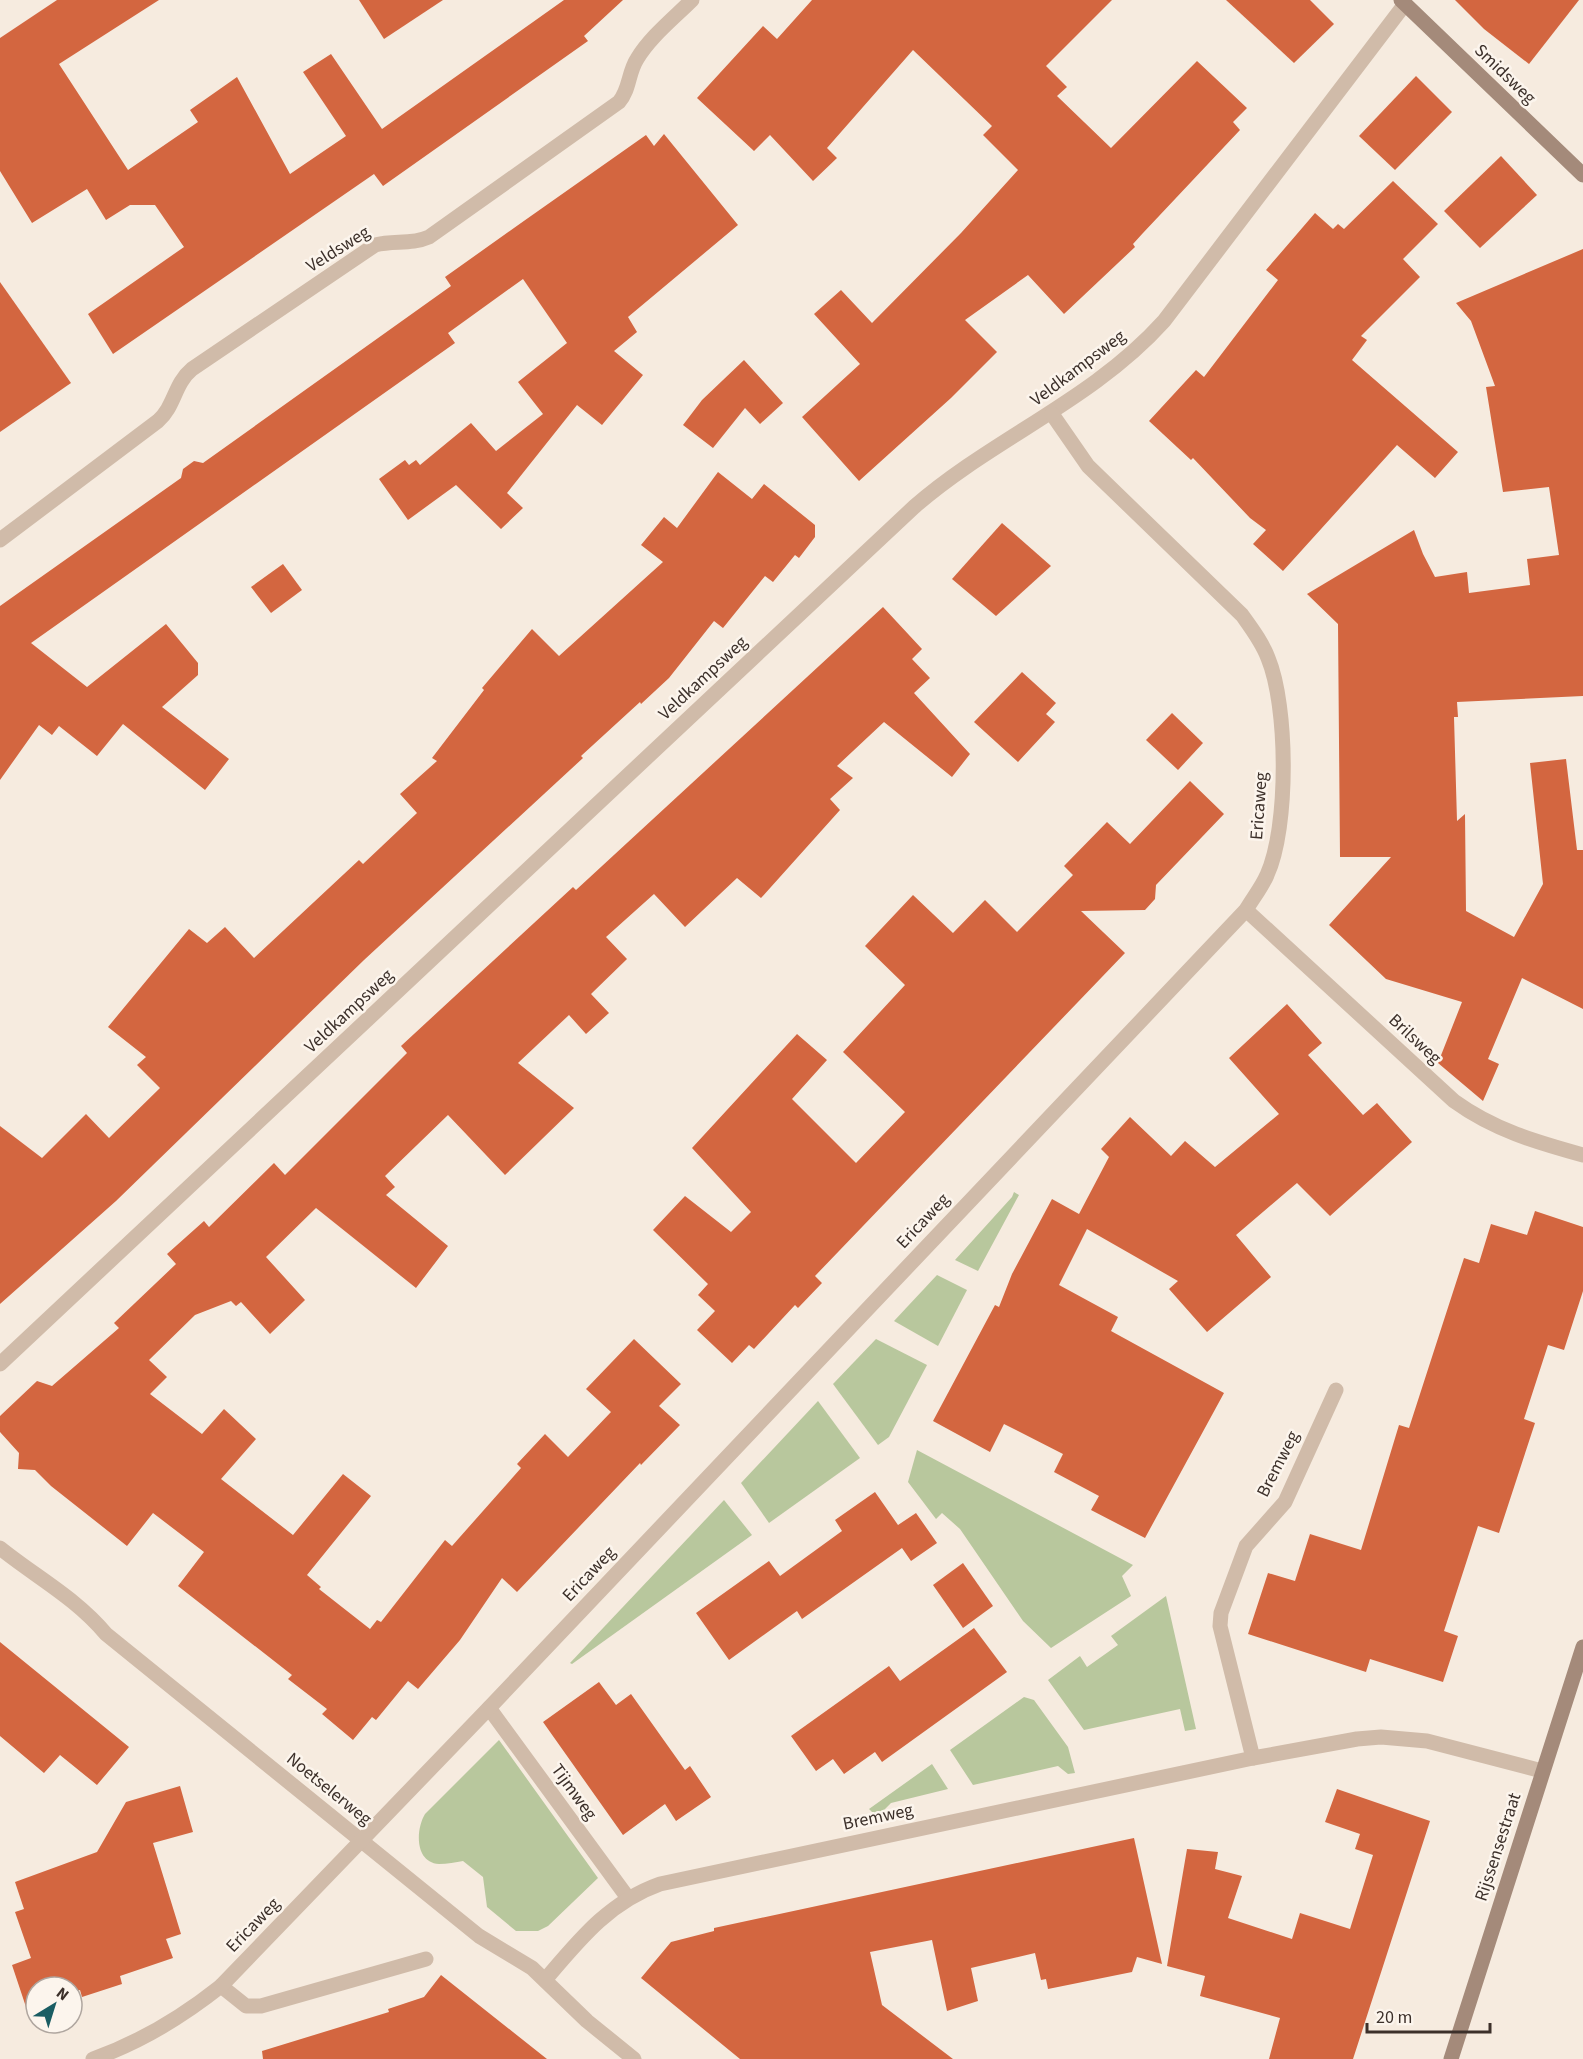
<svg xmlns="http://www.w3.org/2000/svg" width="1583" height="2059" viewBox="0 0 1583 2059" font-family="'Source Sans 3',sans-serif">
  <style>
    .green { fill: #b8c79d }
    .building { fill: #d36640 }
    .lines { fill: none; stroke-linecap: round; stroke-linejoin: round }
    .minor { stroke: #d0bba9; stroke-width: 15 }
    .secondary { stroke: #a48a7a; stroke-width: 15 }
    .labels { text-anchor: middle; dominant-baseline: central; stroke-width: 5; stroke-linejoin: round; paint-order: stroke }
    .street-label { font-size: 18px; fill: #3c302a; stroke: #fcf5ed }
  </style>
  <rect width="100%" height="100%" fill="#f6ebdf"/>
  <g class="green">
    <path d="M1014,1192L1019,1195L978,1271L955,1260L1012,1197Z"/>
    <path d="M937,1275L967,1290L938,1346L894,1321Z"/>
    <path d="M876,1339L927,1365L889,1437L878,1445L833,1384Z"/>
    <path d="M818,1401L860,1458L769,1523L741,1483Z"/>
    <path d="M917,1450L1133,1565L1122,1576L1131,1596L1051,1648L1023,1621L960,1529L942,1513L936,1519L908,1482Z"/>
    <path d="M724,1500L752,1535L572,1664L570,1663Z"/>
    <path d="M1166,1596L1196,1729L1185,1731L1180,1709L1084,1730L1048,1680L1080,1656L1087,1667L1118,1645L1111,1636Z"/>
    <path d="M1024,1697L1034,1700L1068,1747L1075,1773L1068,1774L1058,1766L973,1785L950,1750Z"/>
    <path d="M499,1740L598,1878L548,1926L538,1931H516L487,1907L483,1877L463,1861C456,1862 447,1864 439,1864C414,1862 416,1829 425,1814Z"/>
    <path d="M932,1764L948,1789L891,1803L877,1817L869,1809Z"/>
  </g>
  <g class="building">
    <path d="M57,0H159L59,64L128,170L198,122L190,110L237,77L290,174L346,136L303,72L331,54L382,129L564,0H623L584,36L588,41L383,186L374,174L113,354L88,314L184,247L155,205H130L106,220L87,189L32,223L0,171V38Z"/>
    <path d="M359,0H443L384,39Z"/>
    <path d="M812,0H1112L1046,66L1067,87L1057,96L1111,148L1197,61L1247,108L1233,122L1240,130L1143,233L1133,244L1135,247L1064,314L1028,275L965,320L997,352L951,398L859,481L802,417L860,364L814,314L841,290L872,323L961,233L1018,170L983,135L992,126L913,50L827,148L837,158L813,181L770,135L754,151L697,98L763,26L777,39Z"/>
    <path d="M1226,0H1310L1334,24L1294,63Z"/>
    <path d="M1455,0H1579L1529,64L1484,29Z"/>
    <path d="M1416,76L1452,112L1395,170L1359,136Z"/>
    <path d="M664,134L738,225L628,317L637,332L614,351L643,375L602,425L577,405L507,493L523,508L501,529L456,485L408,520L379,479L405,460L409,465L416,460L420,465L471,423L496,451L543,414L518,382L567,343L523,279L448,333L455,343L31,643L87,687L166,624L198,663V675L162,707L229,759L205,790L123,724L97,756L59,726L52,735L39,725L0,780V606L181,478L183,469L194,461L203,463L451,286L445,277L521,223L646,135L654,146Z"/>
    <path d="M1501,156L1537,195L1480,248L1444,211Z"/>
    <path d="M1393,181L1438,224L1403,259L1420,277L1361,336L1367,340L1352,360L1458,452L1435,478L1397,445L1283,571L1253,544L1266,530L1250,518L1193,458L1191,460L1149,421L1196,370L1204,377L1278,280L1266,270L1315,213L1333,229L1338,224L1344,229Z"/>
    <path d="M1583,249V696L1457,702L1458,717H1454L1457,821L1465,814L1466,911L1514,937L1543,884L1530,763L1566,759L1577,850H1583V1009L1522,978L1488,1059L1499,1064L1483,1101L1438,1063L1462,1002L1386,979L1329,925L1391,857H1340L1338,624L1307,594L1414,530L1423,554L1435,577L1467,572L1469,593L1530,585L1527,559L1559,555L1549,487L1503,492L1486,387L1495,386L1471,321L1456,303Z"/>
    <path d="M0,282L71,383L0,432Z"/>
    <path d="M744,360L783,403L760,424L745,408L713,448L683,425L702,400Z"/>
    <path d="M718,472L752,499L764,484L815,525V537L799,558L795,555L773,582L765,576L723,628L714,621L669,678L641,704L640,702L581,756L583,758L364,960L116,1201L0,1304V1126L42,1158L86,1114L109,1138L160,1088L137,1065L146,1057L108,1027L189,929L207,943L225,927L254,958L359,860L363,864L417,813L400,794L437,761L432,758L484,690L482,688L532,629L559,656L663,562L641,545L664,517L677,528Z"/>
    <path d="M1002,523L1051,566L996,616L952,579Z"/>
    <path d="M283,564L302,590L271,613L251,587Z"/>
    <path d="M883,607L922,649L912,659L930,678L914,693L970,754L952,777L884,722L837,766L853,778L830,799L840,810L761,898L737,878L685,927L654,894L606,937L627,959L591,994L609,1013L586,1034L569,1015L518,1063L574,1108L505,1175L448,1115L385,1176L395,1187L386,1195L448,1246L416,1288L316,1208L266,1257L305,1300L270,1334L241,1302L236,1306L231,1301L195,1315L149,1360L167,1377L150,1394L202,1434L224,1409L256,1439L221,1479L293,1535L343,1474L371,1496L307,1575L321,1587L319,1589L370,1629L377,1620L381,1622L445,1540L452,1546L521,1468L517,1464L545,1434L568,1457L611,1412L586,1389L634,1339L681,1384L659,1406L680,1425L641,1465L640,1463L517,1592L502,1578L460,1640L418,1689L408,1681L376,1720L372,1717L353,1740L322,1714L327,1709L288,1679L292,1675L178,1586L204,1552L153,1513L127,1546L51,1486L35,1470L18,1469L19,1453L0,1432V1416L37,1381L52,1386L119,1328L114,1323L176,1264L167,1254L204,1221L209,1227L274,1163L285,1175L407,1053L401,1046L573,887L576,890Z"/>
    <path d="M1022,672L1056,703L1046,714L1055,722L1018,762L974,722Z"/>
    <path d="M1172,713L1203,743L1178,770L1146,740Z"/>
    <path d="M1190,781L1224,814L1156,885L1155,899L1145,910L1081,911L1125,953L815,1276L822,1283L798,1308L795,1305L754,1349L749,1345L732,1363L697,1330L715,1311L698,1295L708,1284L653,1230L685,1196L731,1232L751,1212L692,1148L797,1034L827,1060L792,1099L856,1163L905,1112L843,1052L905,985L865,946L913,895L953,933L985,900L1017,932L1073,875L1064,866L1107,822L1130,844Z"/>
    <path d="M1287,1004L1322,1043L1308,1055L1363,1115L1377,1103L1412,1142L1330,1216L1297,1183L1236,1235L1271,1277L1207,1332L1169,1289L1178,1281L1087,1229L1059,1285L1118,1317L1111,1331L1224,1393L1145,1538L1091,1510L1099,1496L1054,1472L1063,1454L1004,1424L990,1452L933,1421L995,1305L999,1307L1012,1274L1052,1199L1079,1214L1109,1157L1101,1149L1130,1117L1171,1156L1185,1141L1215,1167L1279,1114L1229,1058Z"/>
    <path d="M1535,1211L1583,1227V1291L1564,1350L1548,1345L1524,1419L1535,1423L1499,1533L1478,1526L1444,1631L1458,1636L1443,1682L1370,1659L1366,1672L1248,1634L1268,1573L1295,1581L1310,1534L1361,1550L1399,1425L1409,1428L1464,1258L1479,1263L1491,1224L1527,1235Z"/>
    <path d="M875,1492L898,1525L916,1513L937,1543L911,1561L902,1548L802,1619L797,1611L729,1660L696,1613L769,1561L780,1576L842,1531L835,1520Z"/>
    <path d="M963,1563L993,1606L963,1628L933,1585Z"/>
    <path d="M974,1628L1007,1672L882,1762L875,1752L844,1774L833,1759L816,1771L791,1736L889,1666L900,1681Z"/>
    <path d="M0,1642L129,1747L97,1785L60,1755L44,1773L0,1736Z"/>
    <path d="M599,1682L616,1705L631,1694L685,1770L690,1766L711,1797L676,1821L665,1804L623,1835L543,1722Z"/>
    <path d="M180,1786L193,1832L153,1843L181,1934L166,1939L173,1958L120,1976L122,1984L82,1997L80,1990L72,1992V1987H36V2004L26,2007L12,1965L31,1958L15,1912L24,1909L15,1882L97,1852L126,1802Z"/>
    <path d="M1337,1789L1430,1821L1353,2059H1269L1280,2018L1200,1996L1205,1976L1167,1966L1187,1849L1218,1852L1215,1869L1242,1876L1228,1918L1292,1939L1300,1913L1350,1929L1373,1855L1355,1849L1360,1834L1325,1822Z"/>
    <path d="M1134,1838L1162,1964L1137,1957L1132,1972L1048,1989L1046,1979L1041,1980L1035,1953L971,1968L978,2001L947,2011L932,1940L870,1952L882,2005L953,2059H740L641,1978L671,1942L714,1931V1928Z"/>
    <path d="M441,1975L547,2059H263L262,2051L389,2012L388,2009L424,1997Z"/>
  </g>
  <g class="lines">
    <g class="minor">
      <path d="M0,540L158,421C175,406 174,384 192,369L375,245C394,240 411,245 429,237L619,102C630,89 628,73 637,59C650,37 674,18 692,0"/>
      <path d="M1246,910L1454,1101C1494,1130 1536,1142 1583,1155"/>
      <path d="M0,1364L914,507C993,438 1092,401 1164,321L1405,4"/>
      <path d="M0,1548C36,1577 76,1598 106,1634L479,1936L532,1968L587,2021L634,2059"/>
      <path d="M489,1708L628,1898"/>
      <path d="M1253,1758L1220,1626L1221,1613L1246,1546L1285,1502L1336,1390"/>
      <path d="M545,1980C579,1940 609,1902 660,1884L1253,1758L1357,1739L1381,1737L1427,1741L1542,1771"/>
      <path d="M221,1986L246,2006H261L426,1959"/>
      <path d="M93,2059C141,2042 182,2017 221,1986L489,1708L1246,910C1253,898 1262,887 1267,875C1289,827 1288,706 1268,658C1262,642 1252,629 1242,615L1088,466L1052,414"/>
    </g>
    <g class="secondary">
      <path d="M1401,0L1583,175"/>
      <path d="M1451,2059L1583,1647"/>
    </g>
  </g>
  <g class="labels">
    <g class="street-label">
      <text transform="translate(1505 74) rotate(44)">Smidsweg</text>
      <text transform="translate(338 249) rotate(-32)">Veldsweg</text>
      <text transform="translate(1078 368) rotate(-37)">Veldkampsweg</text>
      <text transform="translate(703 678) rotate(-43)">Veldkampsweg</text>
      <text transform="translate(1259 806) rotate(-86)">Ericaweg</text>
      <text transform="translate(349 1011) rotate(-43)">Veldkampsweg</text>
      <text transform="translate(1415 1039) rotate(43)">Brilsweg</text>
      <text transform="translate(923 1221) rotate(-47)">Ericaweg</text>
      <text transform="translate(1278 1464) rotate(-63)">Bremweg</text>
      <text transform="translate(589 1574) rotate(-47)">Ericaweg</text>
      <text transform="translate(329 1789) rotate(39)">Noetselerweg</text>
      <text transform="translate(574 1792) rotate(54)">Tijmweg</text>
      <text transform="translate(878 1817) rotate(-12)">Bremweg</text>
      <text transform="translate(1498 1847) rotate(-72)">Rijssensestraat</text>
      <text transform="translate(253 1925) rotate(-46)">Ericaweg</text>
    </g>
  </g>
  <g transform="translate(54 2005) rotate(38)"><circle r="28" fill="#fcf5ed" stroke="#afa69f" stroke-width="1.5"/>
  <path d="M0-4.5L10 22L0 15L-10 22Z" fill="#1a5d63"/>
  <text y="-9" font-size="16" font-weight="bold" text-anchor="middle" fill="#3c302a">N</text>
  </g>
  <path d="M1367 2023v9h123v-9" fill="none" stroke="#3c302a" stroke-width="3"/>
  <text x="1376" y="2023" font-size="18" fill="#3c302a" stroke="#fcf5ed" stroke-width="4.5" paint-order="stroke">20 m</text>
</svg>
